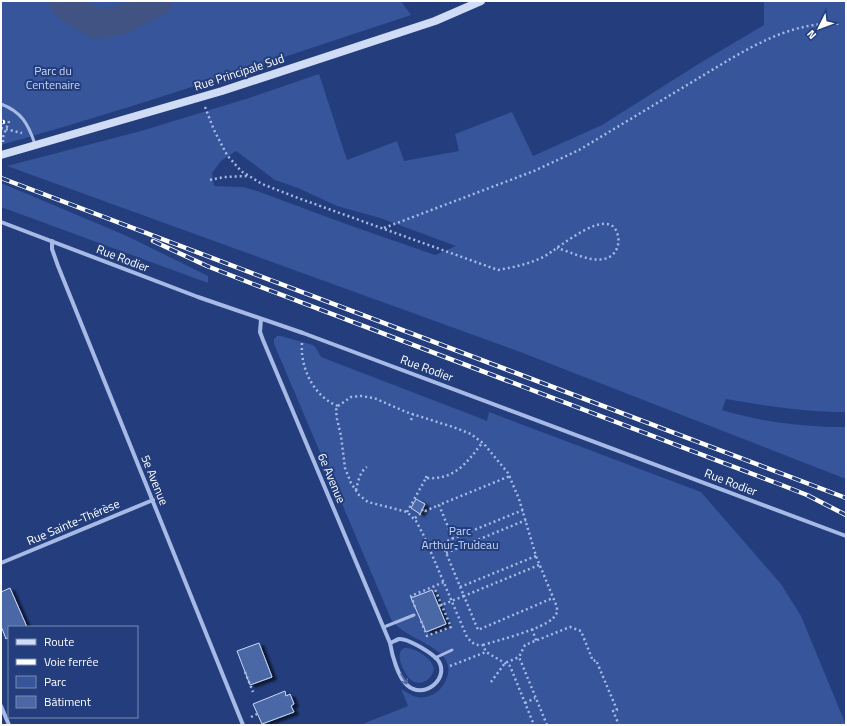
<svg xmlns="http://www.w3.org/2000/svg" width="847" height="726" viewBox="0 0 847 726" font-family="'Titillium Web',sans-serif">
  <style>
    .green { fill: #36559a; fill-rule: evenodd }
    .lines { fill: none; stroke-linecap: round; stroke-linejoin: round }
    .river { stroke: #405383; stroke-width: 29 }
    .building { fill: #4b67a6; stroke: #cad7f5; filter: url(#shadow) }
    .path { stroke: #a7bae6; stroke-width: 2.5; stroke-dasharray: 2 3; stroke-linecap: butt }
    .lane { stroke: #a7bae6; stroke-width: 3 }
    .street { stroke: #a7bae6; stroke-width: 4 }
    .secondary { stroke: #d0dbf5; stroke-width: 8 }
    .rail-casing { stroke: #fff; stroke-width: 4.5 }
    .rail { stroke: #233d7d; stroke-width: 3; stroke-dasharray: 9; stroke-linecap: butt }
    .oneway { stroke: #5169a2 }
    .labels { text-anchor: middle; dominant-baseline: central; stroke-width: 4; stroke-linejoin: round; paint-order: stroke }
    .park-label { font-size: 12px; fill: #cad7f5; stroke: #233d7d }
    .street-label { font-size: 12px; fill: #fff; stroke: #233d7d }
  </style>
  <defs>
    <filter id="shadow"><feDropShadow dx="4.5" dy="2.5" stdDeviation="1" flood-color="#0009"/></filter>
  </defs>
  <rect width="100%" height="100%" fill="#233d7d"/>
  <g class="green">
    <path d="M1,1H401L411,15C275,60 139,106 1,145Z"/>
    <path d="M764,1H846V412C804,412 767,406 726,399L722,410C761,422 805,427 846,427V479L515,350L7,166L141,131L249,98L319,74L347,160L397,141L404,161L459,151L455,134L512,112L533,156L602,125L700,63L764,25ZM236,151L275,180L298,188L337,206L380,218L456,246L435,255L346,224L257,191L243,187L214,186L212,173L221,161Z"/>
    <path d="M1,183L127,236L208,276V283L1,207Z"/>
    <path d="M277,336H281L313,345L316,348L321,357L472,415L487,421L489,412L701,492L781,584L801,616L846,725H360L408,706L401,689C409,694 416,699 426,697C434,695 441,690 445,682C463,647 405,642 391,619L274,344V339Z"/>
    <path d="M404,648C415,647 432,658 434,669C432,681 418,688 409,678C403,671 394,653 404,648Z"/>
  </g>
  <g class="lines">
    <path class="river" d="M63,1L68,7L96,24L122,20L158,1"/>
  </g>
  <g class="building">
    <path d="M416,499L425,504L420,514L411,508Z"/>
    <path d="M10,588L27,627H9V637L6,639L1,626V592Z"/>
    <path d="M432,590L446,624L426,632L411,598Z"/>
    <path d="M259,643L272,677L250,685L237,651Z"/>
    <path d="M285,691L286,696L290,694L294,704L291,706L294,712L262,724L253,704Z"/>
  </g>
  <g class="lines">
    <g class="path">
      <path d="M205,107L214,130L227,155L241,171L262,184L298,198L498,270C514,267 530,264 545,256C558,249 611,202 618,236C620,246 615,257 604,259C589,262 571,252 557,248"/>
      <path d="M1,128L22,133"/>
      <path d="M3,142V137L10,119"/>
      <path d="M210,180L224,177L248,176"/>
      <path d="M384,228L534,171L579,150L732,58C765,39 801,21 841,24"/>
      <path d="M302,343C300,368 314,397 338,406L336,410L337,419L341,436L345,468L351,483L359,495L368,502L407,512L416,521L424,536L467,637C472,643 475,646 483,645L486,652"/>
      <path d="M338,406L351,397L361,396L374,398L406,412L453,427L471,434L484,444L508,473L519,499L536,556L557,607C557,612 557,615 553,618C543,629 499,640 483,645"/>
      <path d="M411,420L413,414"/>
      <path d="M426,478L427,473"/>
      <path d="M356,490C358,482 360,471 367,467"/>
      <path d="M407,512L426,478C454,480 466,464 482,443"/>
      <path d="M415,518L420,514L423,509L425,511L439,505"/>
      <path d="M453,539L439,505L510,476"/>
      <path d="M446,553L526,520"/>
      <path d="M539,565L464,596L478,630L553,598"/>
      <path d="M460,587L536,556"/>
      <path d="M439,606L464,596L442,543L523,510"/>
      <path d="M415,607L411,596L444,582"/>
      <path d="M421,621L427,636L451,627L434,587"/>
      <path d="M532,629L537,643"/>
      <path d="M450,666L486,652L510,666L534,725"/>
      <path d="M245,672L253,692"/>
      <path d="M491,682L505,663L519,657"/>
      <path d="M525,703L535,698"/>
      <path d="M251,717L257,714"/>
      <path d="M547,725L519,657L525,645L570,627L581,631L593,661L596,660L617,710L613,711L619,725"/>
    </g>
    <g class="lane">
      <path d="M1,104C22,112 28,124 35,144"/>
      <path d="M384,627L414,615"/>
      <path d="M435,658L452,650"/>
    </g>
    <g class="street">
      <path d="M1,222L198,297L303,333L846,536"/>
      <path d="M52,241V249L58,266L243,725"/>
      <path d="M261,319L260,332L263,340L390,643C392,655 398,677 407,685C424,701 452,677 437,659C433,655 427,651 422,648C416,645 406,638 399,639C396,640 393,642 390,643"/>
      <path d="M1,563L153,500"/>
      <path d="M1,706L9,725"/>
    </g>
    <path class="secondary" d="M1,155L222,91L435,21L481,1"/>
    <defs>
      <g id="rail">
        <path d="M1,122H3"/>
        <path d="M1,178L846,498"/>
        <path d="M153,241L207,266L253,284L779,484L807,495L846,515"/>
      </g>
    </defs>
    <use href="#rail" class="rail-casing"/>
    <use href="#rail" class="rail"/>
  </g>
  <defs><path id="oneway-shaft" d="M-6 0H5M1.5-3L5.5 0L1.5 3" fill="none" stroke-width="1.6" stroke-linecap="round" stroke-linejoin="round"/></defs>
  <use class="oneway" href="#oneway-shaft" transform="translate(404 679) rotate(59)"/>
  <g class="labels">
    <g class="park-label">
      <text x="53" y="70">Parc du<tspan x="53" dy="14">Centenaire</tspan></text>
      <text x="460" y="530">Parc<tspan x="460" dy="14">Arthur-Trudeau</tspan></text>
    </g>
    <g class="street-label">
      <text transform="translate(239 72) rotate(-18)">Rue Principale Sud</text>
      <text transform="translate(123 258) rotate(21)">Rue Rodier</text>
      <text transform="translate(427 368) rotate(20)">Rue Rodier</text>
      <text transform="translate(332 478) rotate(67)">6e Avenue</text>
      <text transform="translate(155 480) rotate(68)">5e Avenue</text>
      <text transform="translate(731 482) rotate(21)">Rue Rodier</text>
      <text transform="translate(73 522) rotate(-23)">Rue Sainte-Thérèse</text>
    </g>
  </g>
  <rect width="847" height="726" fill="none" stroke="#ffffff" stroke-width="4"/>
  <rect x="8" y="626" width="130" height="92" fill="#233d7d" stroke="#7b8bb1"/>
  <rect x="16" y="639" width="20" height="6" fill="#d0dbf5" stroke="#7b8bb1"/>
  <text x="44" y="646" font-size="12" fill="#ffffff">Route</text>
  <rect x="16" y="659" width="20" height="6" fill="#ffffff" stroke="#7b8bb1"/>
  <text x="44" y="666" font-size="12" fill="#ffffff">Voie ferrée</text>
  <rect x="16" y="676" width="20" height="12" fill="#36559a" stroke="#7b8bb1"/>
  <text x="44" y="686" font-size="12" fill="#ffffff">Parc</text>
  <rect x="16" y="696" width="20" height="12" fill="#4b67a6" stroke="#7b8bb1"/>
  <text x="44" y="706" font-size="12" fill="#ffffff">Bâtiment</text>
  <g transform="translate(819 28) rotate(228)" stroke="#233d7d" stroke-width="3" paint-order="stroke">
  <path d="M0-3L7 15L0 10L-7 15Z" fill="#ffffff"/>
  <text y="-6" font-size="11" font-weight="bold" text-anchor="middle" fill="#ffffff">N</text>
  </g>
</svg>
